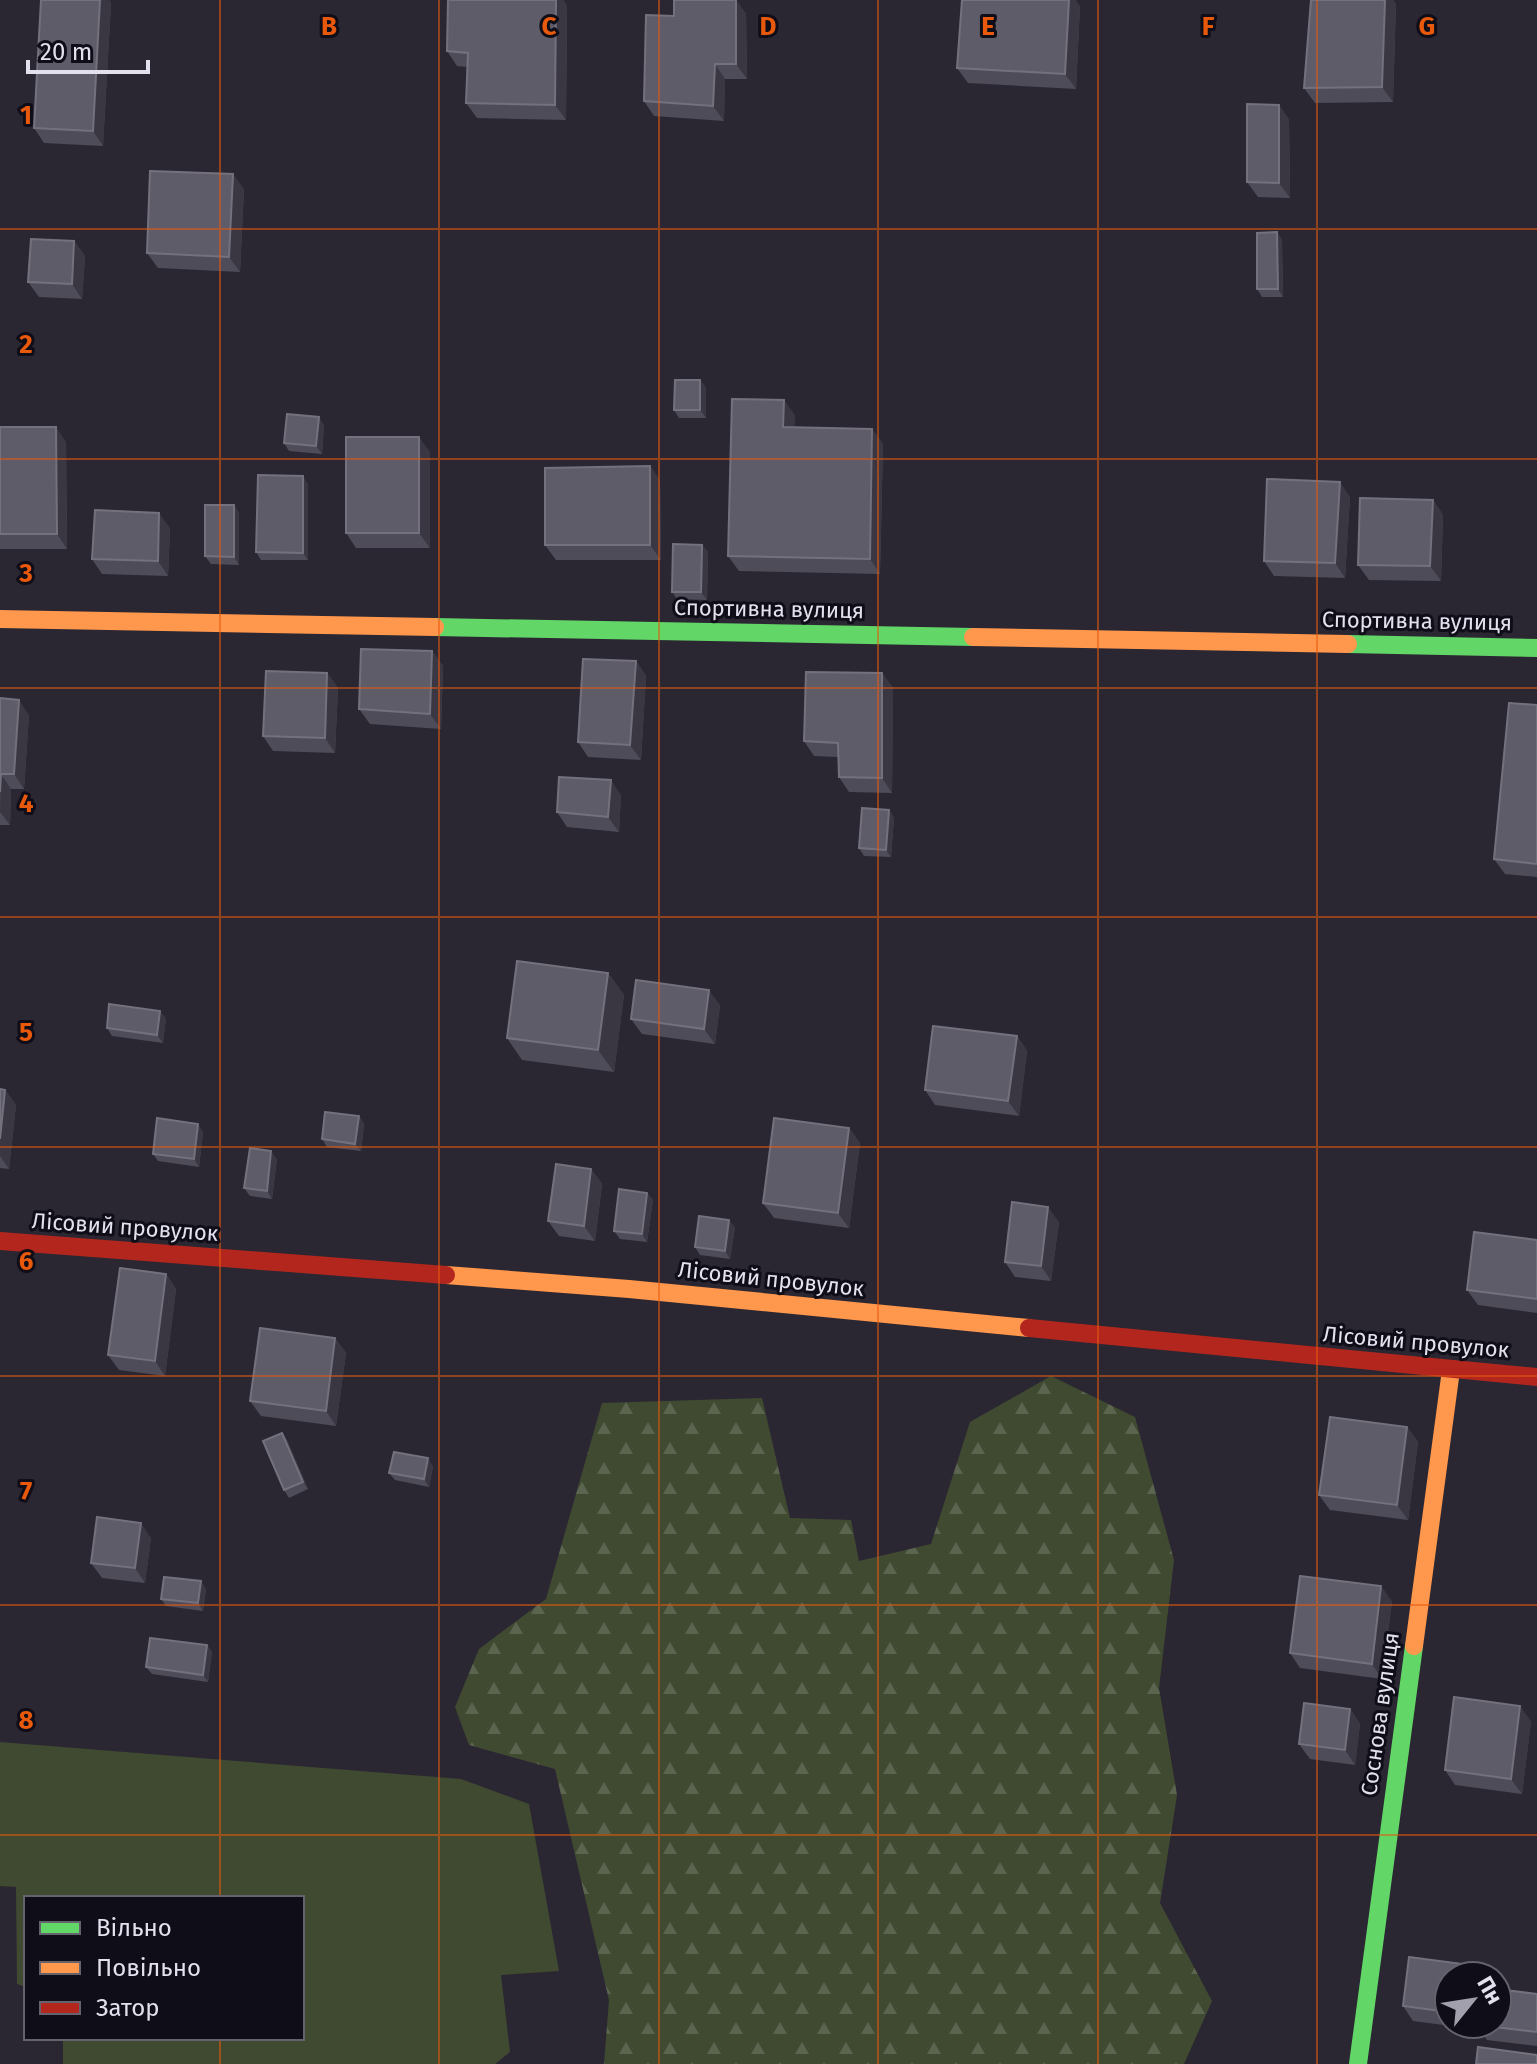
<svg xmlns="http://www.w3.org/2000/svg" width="1537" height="2064" viewBox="0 0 1537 2064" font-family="'Fira Sans',sans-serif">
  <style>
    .green { fill: #404a31 }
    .forest { fill: url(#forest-firs) }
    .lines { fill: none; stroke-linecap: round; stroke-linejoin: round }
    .fast { stroke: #63d668; stroke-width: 18 }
    .slow { stroke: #ff974d; stroke-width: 18 }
    .jam { stroke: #b3261e; stroke-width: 18 }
    .wall { fill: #4f4c59 }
    .shaded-wall { fill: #3a3743 }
    .building { fill: #5f5c69; stroke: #74717e; stroke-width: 2 }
    .grid { fill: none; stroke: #e8590c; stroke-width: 2; stroke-opacity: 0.55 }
    .labels { text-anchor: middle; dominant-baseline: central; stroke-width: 6; stroke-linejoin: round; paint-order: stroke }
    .street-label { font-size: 22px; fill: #e4e1ef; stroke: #0f0d17 }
    .grid-label { font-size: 26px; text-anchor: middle; font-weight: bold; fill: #e8590c; stroke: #0f0d17; stroke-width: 6; stroke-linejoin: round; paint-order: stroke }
  </style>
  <defs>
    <pattern id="forest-firs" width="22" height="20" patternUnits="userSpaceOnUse" patternTransform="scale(2)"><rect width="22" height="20" fill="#404a31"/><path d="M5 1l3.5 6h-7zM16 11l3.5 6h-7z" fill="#5b644f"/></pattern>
  </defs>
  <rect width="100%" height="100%" fill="#2a2732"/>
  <path class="green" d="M0,1742L461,1779L529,1804L559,1971L501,1975L510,2052L495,2064H63V2038H302V1898H26V1987L17,1984L16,1887L0,1886Z"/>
  <path class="forest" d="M1051,1376L1135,1417L1174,1560L1159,1688L1177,1795L1160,1903L1212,2001L1184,2064H604L609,2000L555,1769L469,1745L455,1707L479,1649L546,1599L602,1403L762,1398L790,1518L851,1520L859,1561L931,1544L970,1422Z"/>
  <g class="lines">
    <g class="fast">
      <path d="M435,627L973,637"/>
      <path d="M1348,644L1537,648"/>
      <path d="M1358,2064L1414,1646"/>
    </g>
    <g class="slow">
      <path d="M0,619L435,627"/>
      <path d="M973,637L1348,644"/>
      <path d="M446,1275L629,1289L1029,1328"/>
      <path d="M1414,1646L1451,1370"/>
    </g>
    <g class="jam">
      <path d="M0,1241L446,1275"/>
      <path d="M1029,1328L1537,1377"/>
    </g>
  </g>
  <g class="wall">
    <path d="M100,0H109L111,3L103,146L44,143L34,128Z"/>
    <path d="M448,0H563L567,6L566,120L477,118L466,103L467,67L457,66L447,51Z"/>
    <path d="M736,0L746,14L747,79H725L724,121L654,116L644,101L674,16Z"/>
    <path d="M1311,0H1393L1396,4L1393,102L1315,103L1304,88Z"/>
    <path d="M1080,6L1076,89L968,83L957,68Z"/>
    <path d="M1279,105L1289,120L1290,198L1258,197L1247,182Z"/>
    <path d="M244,189L240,272L158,268L147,253Z"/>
    <path d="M1277,232L1282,240L1283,297H1262L1257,289Z"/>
    <path d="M74,241L85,256L82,299L39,297L28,282Z"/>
    <path d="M700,380L706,388V418H679L674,410Z"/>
    <path d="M795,415L794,427L872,429L883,444L880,574L739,571L728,556Z"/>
    <path d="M324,425L322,454L289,451L284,443Z"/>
    <path d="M0,427L66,442L67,549H0Z"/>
    <path d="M430,452V548H356L346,533Z"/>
    <path d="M650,466L660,481L661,560H556L545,545Z"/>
    <path d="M308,484V560H261L256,552Z"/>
    <path d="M1350,497L1345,578L1274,576L1264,561Z"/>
    <path d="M1433,500L1443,515L1441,581L1369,580L1358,565Z"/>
    <path d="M234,505L239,513V565L211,564L205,556Z"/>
    <path d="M170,528L168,576L102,574L92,559Z"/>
    <path d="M702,545L708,552L707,600L677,599L672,592Z"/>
    <path d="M432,651L443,666L441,729L370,724L359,709Z"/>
    <path d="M636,661L646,676L641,760L588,757L578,742Z"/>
    <path d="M327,673L338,688L335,753L273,751L263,736Z"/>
    <path d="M882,673L893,688L892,793L849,792L839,777L838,757L814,756L804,741Z"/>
    <path d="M0,698L29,715L24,789H11L10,825H0Z"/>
    <path d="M1537,705V877L1505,874L1494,859Z"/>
    <path d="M621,795L619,832L567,827L557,812Z"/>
    <path d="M889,810L894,818L891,857L864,856L859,848Z"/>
    <path d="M608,973L624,995L614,1072L522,1060L507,1038Z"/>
    <path d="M720,1005L715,1044L642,1034L631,1019Z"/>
    <path d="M166,1018L163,1043L112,1036L107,1028Z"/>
    <path d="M1017,1036L1027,1051L1019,1116L935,1105L925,1090Z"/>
    <path d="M0,1089L5,1090L16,1105L9,1169L0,1168Z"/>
    <path d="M359,1116L364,1124L361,1151L327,1147L322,1139Z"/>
    <path d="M849,1128L860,1143L849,1228L774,1218L763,1203Z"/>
    <path d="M203,1132L199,1167L158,1161L153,1154Z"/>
    <path d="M277,1159L272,1199L250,1196L244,1188Z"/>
    <path d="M591,1169L602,1184L595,1241L559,1236L548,1221Z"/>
    <path d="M647,1193L653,1200L647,1242L620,1239L614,1231Z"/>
    <path d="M1059,1222L1051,1281L1015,1277L1005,1262Z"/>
    <path d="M735,1227L730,1259L700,1255L695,1247Z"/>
    <path d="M1537,1240V1313L1478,1305L1467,1290Z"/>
    <path d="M166,1274L176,1289L165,1376L119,1370L108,1355Z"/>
    <path d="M335,1338L346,1353L336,1426L261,1416L250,1401Z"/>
    <path d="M1407,1427L1418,1442L1408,1520L1330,1510L1319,1495Z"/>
    <path d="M282,1433L287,1440L308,1489L289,1498L284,1490Z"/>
    <path d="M433,1466L429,1487L395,1480L389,1473Z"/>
    <path d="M151,1538L145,1583L102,1578L91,1563Z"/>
    <path d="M206,1589L203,1611L166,1606L161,1599Z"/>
    <path d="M1392,1601L1382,1679L1300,1668L1290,1653Z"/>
    <path d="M207,1645L212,1652L208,1682L152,1674L146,1667Z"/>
    <path d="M1350,1709L1360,1724L1355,1765L1310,1759L1299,1744Z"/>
    <path d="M1531,1721L1522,1794L1455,1785L1445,1770Z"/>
    <path d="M1463,1964L1472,1976H1449V2024H1468L1467,2028L1413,2021L1403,2006Z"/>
    <path d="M1537,1994V2046L1487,2040L1477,2025Z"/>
  </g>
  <g class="shaded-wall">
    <path d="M100,0H109L111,3L103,146L93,131Z"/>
    <path d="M556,0H563L567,6L566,120L555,105Z"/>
    <path d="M736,0L746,14L747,79L736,64Z"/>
    <path d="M1069,0H1076L1080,6L1076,89L1065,74Z"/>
    <path d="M1385,0H1393L1396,4L1393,102L1382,87Z"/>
    <path d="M715,64L725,79L724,121L713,106Z"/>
    <path d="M1279,105L1289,120L1290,198L1279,183Z"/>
    <path d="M233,174L244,189L240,272L229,257Z"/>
    <path d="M1277,232L1282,240L1283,297L1278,289Z"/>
    <path d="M74,241L85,256L82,299L72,284Z"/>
    <path d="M700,380L706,388V418L700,410Z"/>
    <path d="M784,400L795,415L794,442L783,427Z"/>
    <path d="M319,417L324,425L322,454L316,446Z"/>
    <path d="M56,427L66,442L67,549L57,534Z"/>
    <path d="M872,429L883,444L880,574L870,559Z"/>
    <path d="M419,437L430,452V548L419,533Z"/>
    <path d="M650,466L660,481L661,560L650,545Z"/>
    <path d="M303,476L308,484V560L303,553Z"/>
    <path d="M1340,482L1350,497L1345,578L1335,563Z"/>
    <path d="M1433,500L1443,515L1441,581L1430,566Z"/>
    <path d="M234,505L239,513V565L234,557Z"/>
    <path d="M159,513L170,528L168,576L158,561Z"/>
    <path d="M702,545L708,552L707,600L701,592Z"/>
    <path d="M432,651L443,666L441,729L430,714Z"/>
    <path d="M636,661L646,676L641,760L630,745Z"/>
    <path d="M327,673L338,688L335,753L325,738Z"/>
    <path d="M882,673L893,688L892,793L882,778Z"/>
    <path d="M19,700L29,715L24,789L14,774Z"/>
    <path d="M1,774L11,789L10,825L0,812Z"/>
    <path d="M611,780L621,795L619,832L608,817Z"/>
    <path d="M889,810L894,818L891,857L886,850Z"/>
    <path d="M608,973L624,995L614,1072L598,1050Z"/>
    <path d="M709,990L720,1005L715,1044L704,1029Z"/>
    <path d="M160,1011L166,1018L163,1043L157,1035Z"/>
    <path d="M1017,1036L1027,1051L1019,1116L1008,1101Z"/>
    <path d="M5,1090L16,1105L9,1169L0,1156V1139Z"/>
    <path d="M359,1116L364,1124L361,1151L355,1144Z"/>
    <path d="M198,1124L203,1132L199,1167L194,1159Z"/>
    <path d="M849,1128L860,1143L849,1228L838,1213Z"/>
    <path d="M271,1151L277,1159L272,1199L267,1191Z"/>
    <path d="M591,1169L602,1184L595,1241L584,1226Z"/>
    <path d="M647,1193L653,1200L647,1242L642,1234Z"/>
    <path d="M1048,1207L1059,1222L1051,1281L1041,1266Z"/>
    <path d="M729,1220L735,1227L730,1259L725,1251Z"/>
    <path d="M166,1274L176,1289L165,1376L155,1361Z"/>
    <path d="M335,1338L346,1353L336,1426L326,1411Z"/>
    <path d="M1407,1427L1418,1442L1408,1520L1397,1505Z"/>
    <path d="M282,1433L287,1440L308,1489L303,1482Z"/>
    <path d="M428,1458L433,1466L429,1487L424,1479Z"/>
    <path d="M141,1523L151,1538L145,1583L135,1568Z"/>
    <path d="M201,1581L206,1589L203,1611L198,1603Z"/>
    <path d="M1381,1586L1392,1601L1382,1679L1372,1664Z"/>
    <path d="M207,1645L212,1652L208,1682L203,1675Z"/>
    <path d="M1520,1706L1531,1721L1522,1794L1511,1779Z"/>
    <path d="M1350,1709L1360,1724L1355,1765L1345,1750Z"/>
    <path d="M1463,1964L1472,1976H1462Z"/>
  </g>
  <g class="building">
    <path d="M41,0H100L93,131L34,128Z"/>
    <path d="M448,0H556L555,105L466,103L468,53L447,51Z"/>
    <path d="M674,0H736V64H715L713,106L644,101L646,15L674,16Z"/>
    <path d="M962,0H1069L1065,74L957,68Z"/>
    <path d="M1311,0H1385L1382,87L1304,88Z"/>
    <path d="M1247,104L1279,105V183L1247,182Z"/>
    <path d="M150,171L233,174L229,257L147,253Z"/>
    <path d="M1277,232L1278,289H1257V233Z"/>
    <path d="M31,239L74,241L72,284L28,282Z"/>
    <path d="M675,380H700V410H674Z"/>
    <path d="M732,399L784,400L783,427L872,429L870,559L728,556Z"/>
    <path d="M287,414L319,417L316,446L284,443Z"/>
    <path d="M0,427H56L57,534H0Z"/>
    <rect x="346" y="437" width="73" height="96"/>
    <path d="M650,466V545H545V468Z"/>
    <path d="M258,475L303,476V553L256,552Z"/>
    <path d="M1267,479L1340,482L1335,563L1264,561Z"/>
    <path d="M1360,498L1433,500L1430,566L1358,565Z"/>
    <path d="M205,505H234V557L205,556Z"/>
    <path d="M95,510L159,513L158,561L92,559Z"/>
    <path d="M673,544L702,545L701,592H672Z"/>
    <path d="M361,649L432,651L430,714L359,709Z"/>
    <path d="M583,659L636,661L630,745L578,742Z"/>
    <path d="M266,671L327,673L325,738L263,736Z"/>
    <path d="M806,672L882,673V778L839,777L838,743L804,741Z"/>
    <path d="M0,698L19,700L14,774H1L0,792Z"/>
    <path d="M1509,703L1537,705V864L1494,859Z"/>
    <path d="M559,777L611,780L608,817L557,812Z"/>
    <path d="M862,808L889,810L886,850L859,848Z"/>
    <path d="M517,961L608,973L598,1050L507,1038Z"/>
    <path d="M636,980L709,990L704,1029L631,1019Z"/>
    <path d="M109,1004L160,1011L157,1035L107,1028Z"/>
    <path d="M933,1026L1017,1036L1008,1101L925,1090Z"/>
    <path d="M0,1089L5,1090L0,1139Z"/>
    <path d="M325,1112L359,1116L355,1144L322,1139Z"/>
    <path d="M157,1118L198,1124L194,1159L153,1154Z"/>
    <path d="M774,1118L849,1128L838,1213L763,1203Z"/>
    <path d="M250,1148L271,1151L267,1191L244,1188Z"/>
    <path d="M556,1164L591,1169L584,1226L548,1221Z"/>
    <path d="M619,1189L647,1193L642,1234L614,1231Z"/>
    <path d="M1012,1202L1048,1207L1041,1266L1005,1262Z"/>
    <path d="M699,1216L729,1220L725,1251L695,1247Z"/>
    <path d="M1474,1232L1537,1240V1299L1467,1290Z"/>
    <path d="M120,1268L166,1274L155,1361L108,1355Z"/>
    <path d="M260,1328L335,1338L326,1411L250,1401Z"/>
    <path d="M1330,1417L1407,1427L1397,1505L1319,1495Z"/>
    <path d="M282,1433L303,1482L284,1490L263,1441Z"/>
    <path d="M394,1452L428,1458L424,1479L389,1473Z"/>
    <path d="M97,1517L141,1523L135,1568L91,1563Z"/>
    <path d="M1300,1576L1381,1586L1372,1664L1290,1653Z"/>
    <path d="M164,1577L201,1581L198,1603L161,1599Z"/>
    <path d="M150,1638L207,1645L203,1675L146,1667Z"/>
    <path d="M1454,1697L1520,1706L1511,1779L1445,1770Z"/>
    <path d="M1304,1703L1350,1709L1345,1750L1299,1744Z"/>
    <path d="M1409,1957L1463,1964L1462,1976H1449V2012L1403,2006Z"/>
    <path d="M1497,1989L1537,1994V2032L1477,2025L1497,2024Z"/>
    <path d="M1478,2047L1537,2055V2064H1476Z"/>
  </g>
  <path class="grid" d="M220,0V1898M439,0V2064M659,0V2064M878,0V2064M1098,0V2064M1317,0V2064M0,229H1537M0,459H1537M0,688H1537M0,917H1537M0,1147H1537M0,1376H1537M0,1605H1537M0,1835H1537M220,2038V2064"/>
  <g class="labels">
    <g class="street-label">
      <text transform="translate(769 609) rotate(1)">Спортивна вулиця</text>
      <text transform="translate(1417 621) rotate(1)">Спортивна вулиця</text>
      <text transform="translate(125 1227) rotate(4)">Лісовий провулок</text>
      <text transform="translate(771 1279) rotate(6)">Лісовий провулок</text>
      <text transform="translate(1416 1342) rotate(5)">Лісовий провулок</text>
      <text transform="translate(1380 1714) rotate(-82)">Соснова вулиця</text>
    </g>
  </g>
  <g class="grid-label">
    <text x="329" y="35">B</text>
    <text x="549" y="35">C</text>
    <text x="768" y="35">D</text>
    <text x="988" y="35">E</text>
    <text x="1208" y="35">F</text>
    <text x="1427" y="35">G</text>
    <text x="26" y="124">1</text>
    <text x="26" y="353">2</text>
    <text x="26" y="582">3</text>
    <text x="26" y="812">4</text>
    <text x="26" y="1041">5</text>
    <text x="26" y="1270">6</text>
    <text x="26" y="1500">7</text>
    <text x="26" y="1729">8</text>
  </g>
  <rect x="24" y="1896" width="280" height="144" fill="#0f0d17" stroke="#64626d" stroke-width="2"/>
  <rect x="40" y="1922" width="40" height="12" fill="#63d668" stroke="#64626d" stroke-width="2"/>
  <text x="96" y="1936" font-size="24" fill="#e4e1ef">Вільно</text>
  <rect x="40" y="1962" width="40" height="12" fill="#ff974d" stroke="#64626d" stroke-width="2"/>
  <text x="96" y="1976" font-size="24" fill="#e4e1ef">Повільно</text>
  <rect x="40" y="2002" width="40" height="12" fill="#b3261e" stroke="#64626d" stroke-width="2"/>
  <text x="96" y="2016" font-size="24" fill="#e4e1ef">Затор</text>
  <g transform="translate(1473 2000) rotate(60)"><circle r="38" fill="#0f0d17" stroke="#64626d" stroke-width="2"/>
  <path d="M0-6L14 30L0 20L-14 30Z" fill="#a3a0ad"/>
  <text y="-12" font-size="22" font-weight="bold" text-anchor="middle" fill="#e4e1ef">Пн</text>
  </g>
  <path d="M28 60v12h120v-12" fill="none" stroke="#e4e1ef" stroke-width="4"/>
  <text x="40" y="60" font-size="24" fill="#e4e1ef" stroke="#0f0d17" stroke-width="6" paint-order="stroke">20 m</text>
</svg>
